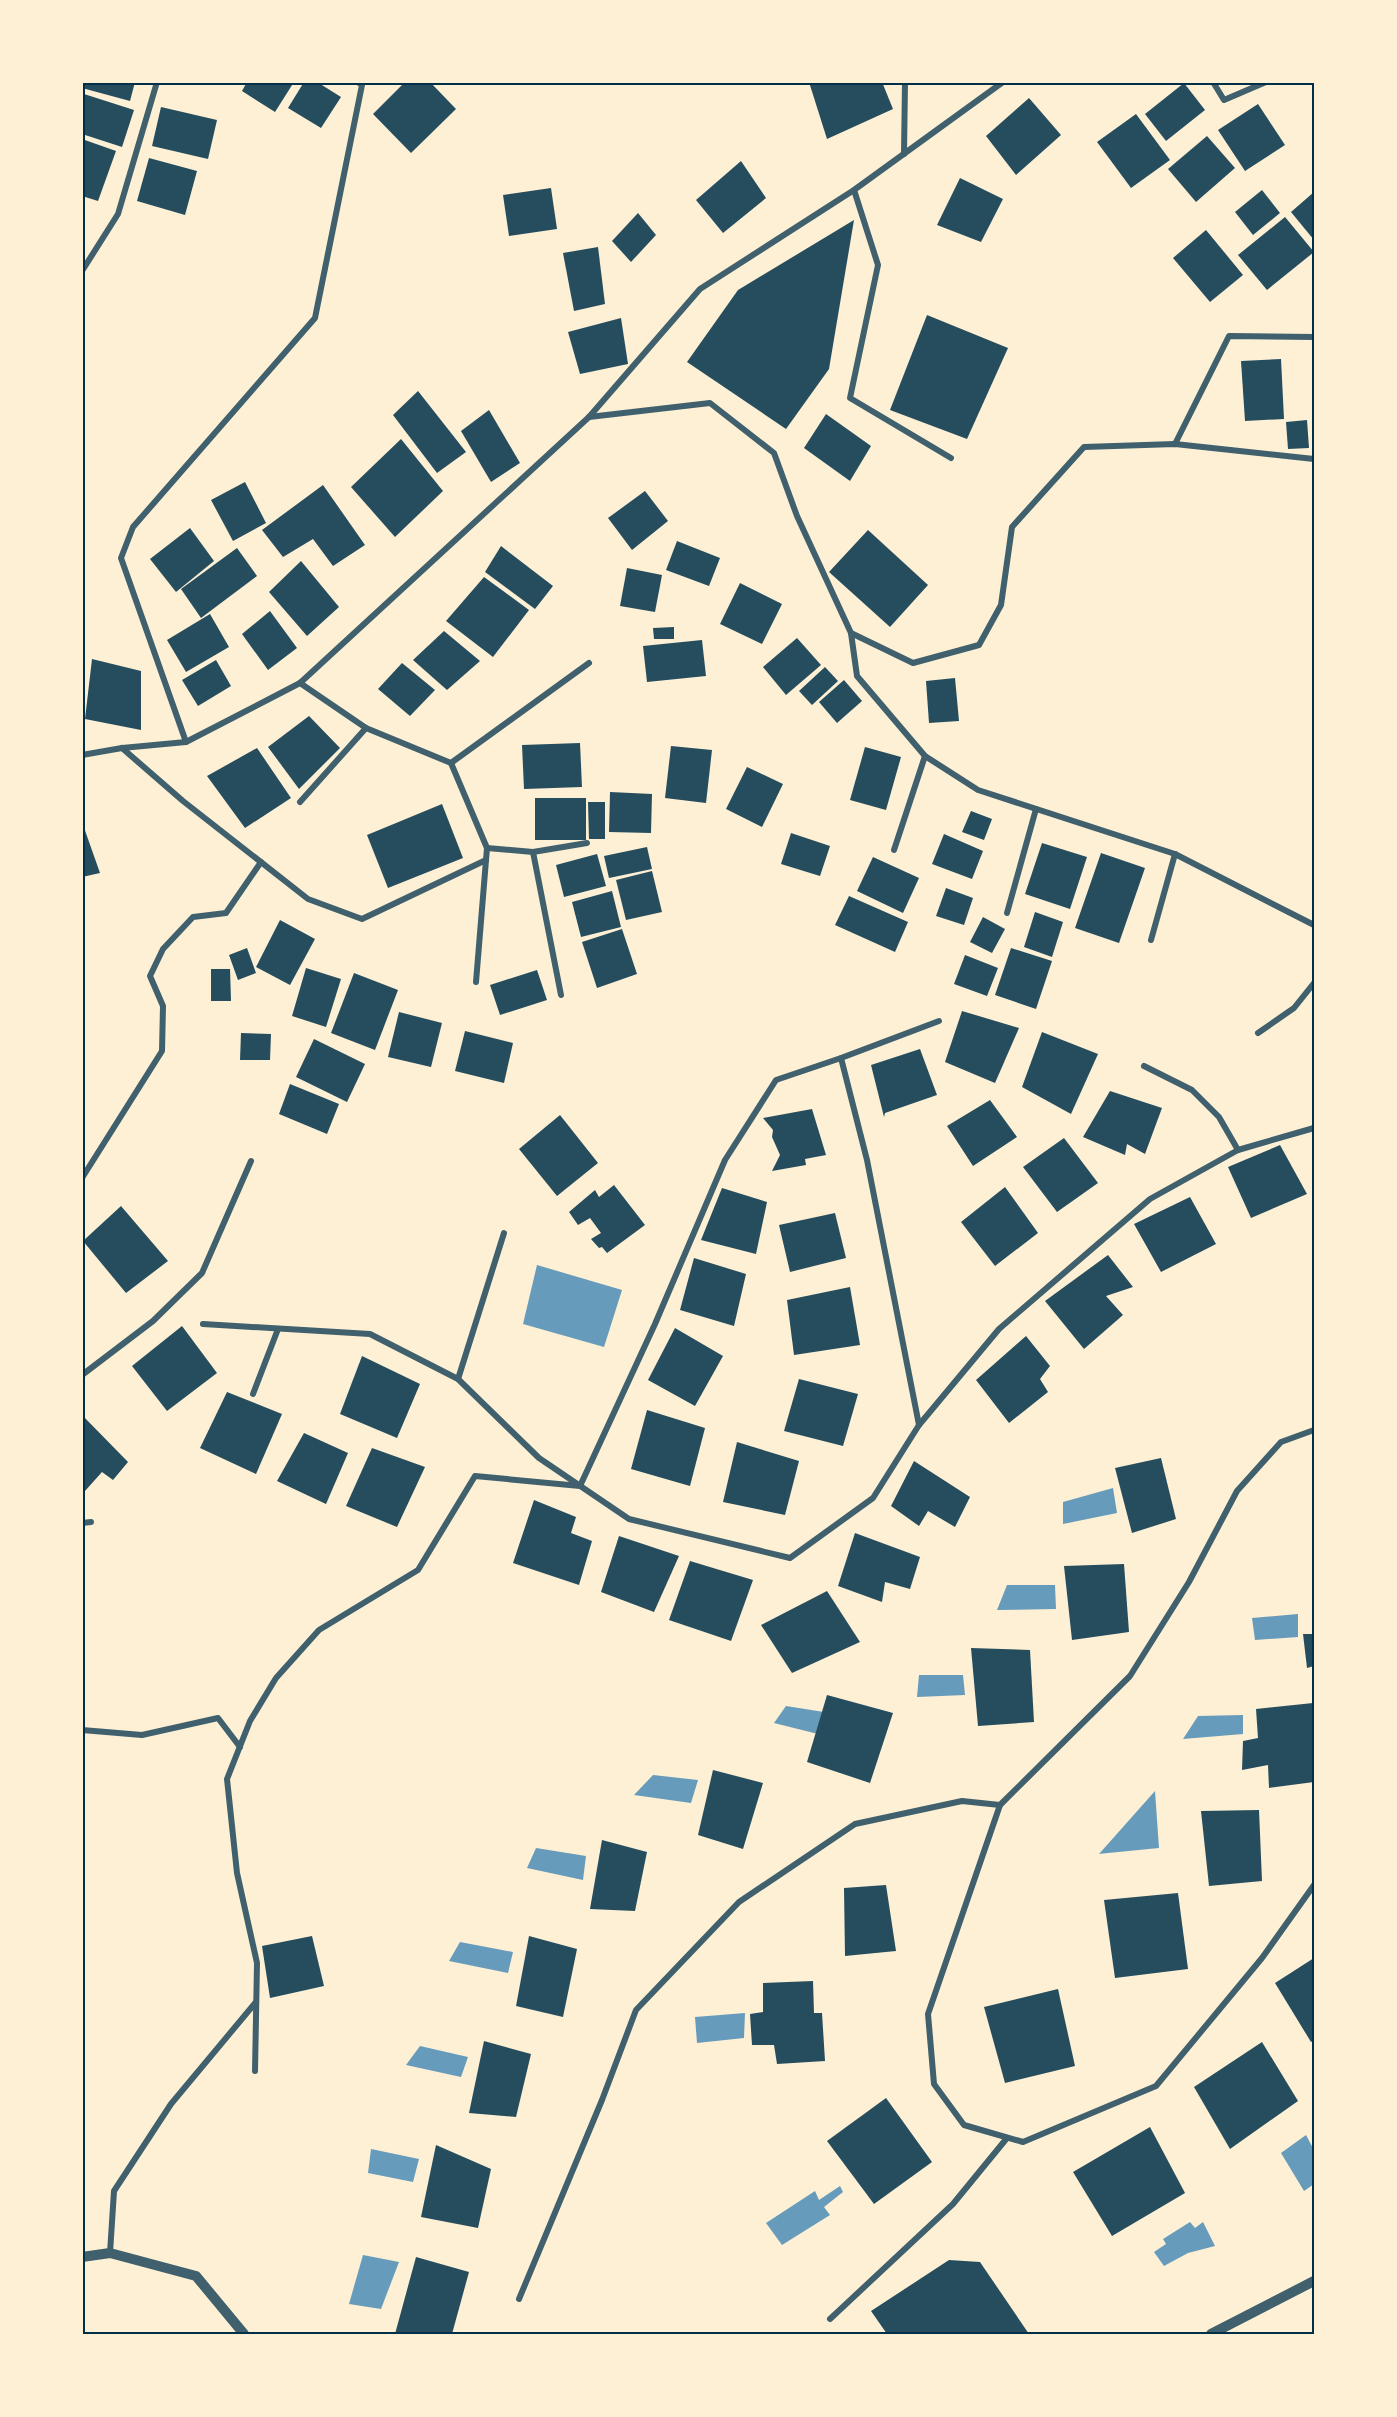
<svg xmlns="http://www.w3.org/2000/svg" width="1397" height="2417" viewBox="0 0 1397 2417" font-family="Rubik,sans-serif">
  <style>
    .water { fill: #669bbc }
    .building { fill: #264d5e }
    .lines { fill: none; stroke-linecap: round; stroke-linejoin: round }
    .minor { stroke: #3f606c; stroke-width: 6 }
    .tertiary { stroke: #3f606c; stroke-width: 10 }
    .neatline { fill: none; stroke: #003049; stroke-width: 2 }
  </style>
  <rect width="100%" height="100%" fill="#fdf0d5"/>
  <g class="water">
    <path d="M537,1265L622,1290L604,1347L523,1324Z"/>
    <path d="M1113,1488L1117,1513L1063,1524V1502Z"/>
    <path d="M1007,1585H1055L1056,1609L997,1610Z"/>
    <path d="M1298,1614V1637L1255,1640L1252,1618Z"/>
    <path d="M919,1675H963L965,1695L917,1697Z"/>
    <path d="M786,1706L824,1712L818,1734L774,1723Z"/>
    <path d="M1243,1715V1734L1183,1739L1198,1716Z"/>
    <path d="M653,1775L698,1780L691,1803L634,1795Z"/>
    <path d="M1155,1791L1159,1848L1098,1854H1099Z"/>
    <path d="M536,1848L586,1856L583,1880L527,1868Z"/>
    <path d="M460,1942L513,1952L508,1973L449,1961Z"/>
    <path d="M745,2013L744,2038L697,2043L695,2017Z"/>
    <path d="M420,2046L468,2057L461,2077L406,2065Z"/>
    <path d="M1306,2135L1314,2150V2184L1304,2191L1281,2153Z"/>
    <path d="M371,2149L419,2159L413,2182L368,2173Z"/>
    <path d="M840,2186L843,2192L824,2207L830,2215L782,2245L766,2223L815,2191L819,2200Z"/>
    <path d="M1190,2222L1195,2228L1203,2222L1215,2246L1188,2253L1164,2266L1154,2252L1166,2244L1163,2239Z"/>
    <path d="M363,2255L399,2262L381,2309L349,2304Z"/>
  </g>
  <g class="building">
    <path d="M84,82H135L130,101L82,88Z"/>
    <path d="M247,82H294L275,112L242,91Z"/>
    <path d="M304,82H317L341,97L321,128L288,108Z"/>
    <path d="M405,82H430L456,109L411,153L373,114Z"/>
    <path d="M809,82H882L893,109L827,139Z"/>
    <path d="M1184,83L1205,110L1166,141L1145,114Z"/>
    <path d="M84,94L134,110L122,147L82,134Z"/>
    <path d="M1029,98L1061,135L1016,175L986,136Z"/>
    <path d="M1258,104L1285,145L1245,171L1218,130Z"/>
    <path d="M161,107L217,120L208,159L152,146Z"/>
    <path d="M1136,114L1170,160L1131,188L1097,142Z"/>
    <path d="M1207,136L1235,168L1196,202L1168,169Z"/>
    <path d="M82,139L116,151L98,201L82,196Z"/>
    <path d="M149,158L197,171L185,215L137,201Z"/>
    <path d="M741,161L766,198L723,233L696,200Z"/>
    <path d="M960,178L1003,199L981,242L937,225Z"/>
    <path d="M551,188L557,229L509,236L503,195Z"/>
    <path d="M1262,190L1280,213L1253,235L1235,212Z"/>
    <path d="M1314,192V240L1291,212Z"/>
    <path d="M638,213L656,235L631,262L612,241Z"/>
    <path d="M1285,217L1314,252L1267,290L1238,255Z"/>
    <path d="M854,220L829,369L786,429L687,362L738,290Z"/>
    <path d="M1206,230L1243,275L1210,302L1173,258Z"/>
    <path d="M598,247L605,304L574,311L563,253Z"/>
    <path d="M927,315L1008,348L967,439L890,410Z"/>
    <path d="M621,318L628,364L580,374L568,332Z"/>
    <path d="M1281,359L1284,419L1245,421L1241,361Z"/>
    <path d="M418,391L466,452L437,473L393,415Z"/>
    <path d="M489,410L520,463L491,482L461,431Z"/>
    <path d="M826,414L871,446L850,481L804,448Z"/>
    <path d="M1307,420L1309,448L1288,449L1286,422Z"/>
    <path d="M401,439L443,491L395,537L351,487Z"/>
    <path d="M245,482L266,523L233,541L211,500Z"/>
    <path d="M323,485L365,545L333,566L313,539L283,557L262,530Z"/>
    <path d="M645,491L668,521L632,550L608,518Z"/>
    <path d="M190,528L214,561L176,592L150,559Z"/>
    <path d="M868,530L928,585L890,627L829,572Z"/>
    <path d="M677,541L720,558L709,586L666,570Z"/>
    <path d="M501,546L553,586L535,609L485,572Z"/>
    <path d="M237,548L257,576L201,618L181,589Z"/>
    <path d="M301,561L339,607L307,636L269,592Z"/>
    <path d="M627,568L662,575L655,612L620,606Z"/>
    <path d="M484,577L529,610L493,657L446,621Z"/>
    <path d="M740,583L782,604L762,644L720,624Z"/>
    <path d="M270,611L297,648L268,670L242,634Z"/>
    <path d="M210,614L229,647L186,672L167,640Z"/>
    <path d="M674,627V639H654L653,628Z"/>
    <path d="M444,631L480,661L447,690L413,660Z"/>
    <path d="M797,638L821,665L786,695L763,667Z"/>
    <path d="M702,640L706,676L647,682L643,646Z"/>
    <path d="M92,659L141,671V730L85,719Z"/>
    <path d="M216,660L231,686L198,706L182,680Z"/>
    <path d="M402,663L435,690L410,716L378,689Z"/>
    <path d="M825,667L838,681L812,705L799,691Z"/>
    <path d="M955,678L959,721L929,723L926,681Z"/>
    <path d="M844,680L862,701L837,723L819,702Z"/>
    <path d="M309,716L340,748L299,789L268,747Z"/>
    <path d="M580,743L582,787L524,789L522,745Z"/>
    <path d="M671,746L712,750L706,803L665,798Z"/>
    <path d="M865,747L901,757L886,810L850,800Z"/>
    <path d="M257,748L291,798L245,828L207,776Z"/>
    <path d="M747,767L783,784L762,827L726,809Z"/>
    <path d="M610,792L652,794L651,833L609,832Z"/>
    <rect x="535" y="798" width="51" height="42"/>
    <path d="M588,802H605V839H589Z"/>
    <path d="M442,804L463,858L388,888L367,835Z"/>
    <path d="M971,811L992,819L984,840L962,832Z"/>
    <path d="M82,822L100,873L82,877Z"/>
    <path d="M791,833L830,846L820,876L781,864Z"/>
    <path d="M944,834L983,851L972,879L932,864Z"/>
    <path d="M1042,843L1087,857L1070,909L1025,894Z"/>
    <path d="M647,847L652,869L609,878L604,856Z"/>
    <path d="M1101,853L1145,868L1119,943L1075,928Z"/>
    <path d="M597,854L606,886L564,897L556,865Z"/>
    <path d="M873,857L919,878L903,913L857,891Z"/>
    <path d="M652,871L662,912L626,920L616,880Z"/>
    <path d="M946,888L973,898L964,925L936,916Z"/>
    <path d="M612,891L621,927L581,937L572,902Z"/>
    <path d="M849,896L908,922L895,952L835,925Z"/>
    <path d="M1035,912L1063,922L1052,957L1024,947Z"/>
    <path d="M983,917L1005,929L992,953L970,942Z"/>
    <path d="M280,920L315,939L290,985L256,967Z"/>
    <path d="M622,929L637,974L597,988L582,942Z"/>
    <path d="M247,948L256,973L238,980L229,955Z"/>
    <path d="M1011,948L1052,961L1036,1009L995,995Z"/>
    <path d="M965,955L998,968L987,996L954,984Z"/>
    <path d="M306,968L341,979L326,1027L292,1016Z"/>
    <path d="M211,969H230L231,1001H211Z"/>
    <path d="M537,970L547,1000L500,1015L490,985Z"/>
    <path d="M354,973L398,990L375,1050L331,1033Z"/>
    <path d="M962,1011L1019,1028L995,1083L945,1062Z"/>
    <path d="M399,1012L442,1023L431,1067L388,1057Z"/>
    <path d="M465,1031L513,1043L504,1083L455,1071Z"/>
    <path d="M1042,1032L1098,1054L1071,1114L1022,1087Z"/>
    <path d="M241,1033L271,1034L270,1060H240Z"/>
    <path d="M314,1039L365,1064L347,1102L296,1077Z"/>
    <path d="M920,1049L937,1095L885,1113L884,1117L871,1065Z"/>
    <path d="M290,1084L339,1104L327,1134L279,1114Z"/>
    <path d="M1110,1091L1162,1108L1145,1154L1127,1144L1125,1155L1083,1137Z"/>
    <path d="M990,1100L1017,1137L973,1166L947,1126Z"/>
    <path d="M812,1109L826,1155L805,1159L806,1165L772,1171L780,1155L772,1137L773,1130L763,1118Z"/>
    <path d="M560,1115L598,1163L557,1196L519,1149Z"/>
    <path d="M1064,1138L1098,1183L1057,1212L1023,1167Z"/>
    <path d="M1280,1145L1307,1194L1251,1218L1228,1167Z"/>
    <path d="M614,1185L645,1225L607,1253L602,1247L599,1248L591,1239L601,1233L590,1218L578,1225L569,1212L595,1190L599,1197Z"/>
    <path d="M1005,1187L1038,1233L995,1266L961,1222Z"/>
    <path d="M722,1188L767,1202L756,1254L701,1240Z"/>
    <path d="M1190,1197L1216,1244L1161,1272L1134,1224Z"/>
    <path d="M121,1206L168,1261L126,1293L83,1241Z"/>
    <path d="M835,1213L846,1258L790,1272L779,1225Z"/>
    <path d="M1108,1255L1133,1287L1106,1296L1123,1315L1084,1349L1045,1301Z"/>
    <path d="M694,1258L746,1274L734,1326L680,1310Z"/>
    <path d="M850,1287L860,1345L794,1355L787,1300Z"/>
    <path d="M182,1326L217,1373L167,1411L132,1366Z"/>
    <path d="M675,1328L723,1356L695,1406L648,1380Z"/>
    <path d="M1026,1336L1050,1366L1040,1379L1048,1392L1009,1423L976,1380Z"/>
    <path d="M362,1356L420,1384L397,1438L340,1414Z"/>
    <path d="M799,1379L858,1394L843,1446L784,1431Z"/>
    <path d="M227,1392L282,1414L256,1474L200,1448Z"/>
    <path d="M647,1410L705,1428L690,1486L631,1469Z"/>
    <path d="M82,1415L128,1462L113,1480L102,1472L85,1491L82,1489Z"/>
    <path d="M304,1433L348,1453L326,1504L277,1481Z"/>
    <path d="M737,1442L799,1461L785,1515L723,1502Z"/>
    <path d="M372,1448L425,1467L397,1527L346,1506Z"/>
    <path d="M1161,1458L1176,1519L1132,1533L1115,1468Z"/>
    <path d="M914,1461L970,1497L955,1527L928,1511L919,1526L891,1506Z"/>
    <path d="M534,1500L576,1517L571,1533L592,1541L579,1585L513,1563Z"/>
    <path d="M855,1533L920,1557L910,1589L885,1582L882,1602L838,1586Z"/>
    <path d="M619,1536L679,1556L654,1612L601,1592Z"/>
    <path d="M690,1561L753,1580L731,1641L669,1620Z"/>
    <path d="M1124,1564L1129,1632L1072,1640L1064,1566Z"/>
    <path d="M827,1591L860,1642L792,1673L761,1625Z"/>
    <path d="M1303,1634H1314V1666L1307,1668Z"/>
    <path d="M971,1648L1030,1650L1034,1722L978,1726Z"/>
    <path d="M827,1695L893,1713L870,1783L807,1762Z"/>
    <path d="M1313,1703L1314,1782L1269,1788L1268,1765L1242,1770L1243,1741L1258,1738L1256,1709Z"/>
    <path d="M713,1770L763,1783L743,1849L698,1835Z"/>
    <path d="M1259,1810L1262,1881L1209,1886L1201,1811Z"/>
    <path d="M602,1840L647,1852L635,1911L590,1909Z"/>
    <path d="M886,1885L896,1951L845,1956L844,1888Z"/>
    <path d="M1178,1893L1188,1969L1115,1978L1104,1900Z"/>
    <path d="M312,1936L324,1986L270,1998L262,1946Z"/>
    <path d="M529,1936L577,1949L563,2017L516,2006Z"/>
    <path d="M1314,1958V2040L1311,2042L1275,1983Z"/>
    <path d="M813,1981L814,2013H822L825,2061L777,2064L774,2045H752L750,2014L763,2012V1983Z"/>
    <path d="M1058,1989L1075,2066L1005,2083L984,2007Z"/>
    <path d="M484,2041L531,2054L516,2117L469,2113Z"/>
    <path d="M1262,2042L1298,2101L1230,2149L1194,2087Z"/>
    <path d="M886,2098L932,2162L874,2204L827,2141Z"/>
    <path d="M1150,2127L1185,2193L1112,2236L1073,2172Z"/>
    <path d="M436,2145L491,2169L478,2228L421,2217Z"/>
    <path d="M416,2257L469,2272L452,2334H395Z"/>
    <path d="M949,2260L980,2262L1029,2334H887L871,2311Z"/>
  </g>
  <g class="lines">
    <g class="minor">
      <path d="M1213,82L1224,100L1266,82"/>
      <path d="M904,154L905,82"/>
      <path d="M854,190L878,265L850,398L951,458"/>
      <path d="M82,271L118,214L157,82"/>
      <path d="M589,417L710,403L774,453L797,516L851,633L913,663L979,645L1001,605L1012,527L1084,447L1175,444L1314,459"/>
      <path d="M1175,444L1229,336L1314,337"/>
      <path d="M851,633L857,676L925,756L978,790L1175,854L1314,925"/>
      <path d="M300,683L366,728L451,763L589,663"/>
      <path d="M186,742L121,558L133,527L315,318L362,85L358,82"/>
      <path d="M122,748L183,801L308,899L362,919L486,860"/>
      <path d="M82,755L122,748L186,742L300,683L589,417L700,289L854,190L1003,82"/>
      <path d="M451,763L487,848L533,852L587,843"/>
      <path d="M300,802L366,728"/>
      <path d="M894,850L925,756"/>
      <path d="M533,852L561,995"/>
      <path d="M1007,913L1036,809"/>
      <path d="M1151,940L1175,854"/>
      <path d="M476,982L487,848"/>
      <path d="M1258,1033L1294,1008L1314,983"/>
      <path d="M1144,1066L1192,1090L1219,1117L1238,1150"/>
      <path d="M82,1178L162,1051L163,1006L150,976L163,949L193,917L226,913L261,862"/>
      <path d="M203,1324L370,1334L458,1379L539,1458L629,1519L790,1558L873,1498L919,1425L999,1329L1150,1199L1238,1150L1314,1128"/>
      <path d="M82,1375L153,1321L202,1273L251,1161"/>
      <path d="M458,1379L504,1233"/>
      <path d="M253,1394L278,1329"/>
      <path d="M919,1425L867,1160L841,1058L939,1021"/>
      <path d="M1314,1430L1281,1442L1237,1491L1189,1582L1130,1676L1000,1805L928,2014L934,2084L964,2125L1023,2142L1156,2086L1262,1958L1314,1885"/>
      <path d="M82,1523L91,1522"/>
      <path d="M82,1730L142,1735L218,1718L240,1747"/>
      <path d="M255,2071L257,1963L237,1873L227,1779L250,1721L276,1678L319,1630L418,1570L475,1476L580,1486L655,1324L725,1160L776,1080L841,1058"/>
      <path d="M110,2253L114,2191L171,2104L256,2002"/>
      <path d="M519,2299L602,2100L636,2010L739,1902L855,1824L962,1801L1000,1805"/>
      <path d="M830,2319L953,2204L1007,2138"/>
    </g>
    <g class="tertiary">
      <path d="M82,2257L110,2253L196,2276L244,2334"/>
      <path d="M1211,2334L1314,2281"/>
    </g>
  </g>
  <rect width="1397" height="2417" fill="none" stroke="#fdf0d5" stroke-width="168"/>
  <rect x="84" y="84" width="1229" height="2249" class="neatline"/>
</svg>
